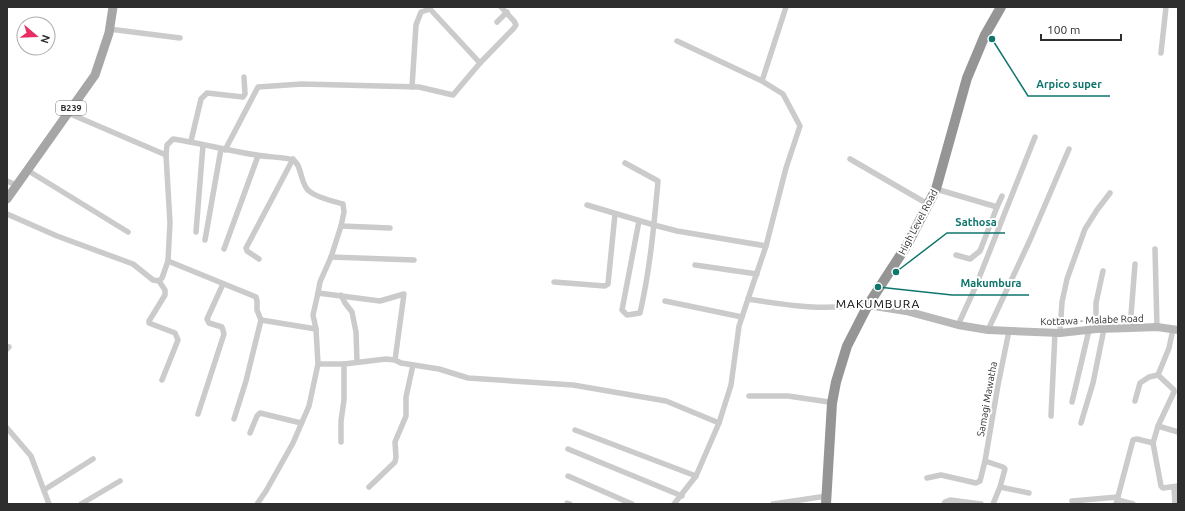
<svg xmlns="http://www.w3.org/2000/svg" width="1185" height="511" viewBox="0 0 1185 511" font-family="Ubuntu,sans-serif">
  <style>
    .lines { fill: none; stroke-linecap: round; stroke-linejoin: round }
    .street { stroke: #cbcbcb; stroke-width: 5.5 }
    .secondary { stroke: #b8b8b8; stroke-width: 8 }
    .primary { stroke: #a6a6a6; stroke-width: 9 }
    .highway { stroke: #959595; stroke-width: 10 }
    .labels { text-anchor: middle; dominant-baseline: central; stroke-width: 4; stroke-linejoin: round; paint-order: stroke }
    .shield { fill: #fff; stroke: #6d6d6d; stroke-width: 1 }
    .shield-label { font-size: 9px; font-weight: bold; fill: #2e2e2e }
    .street-label { font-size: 10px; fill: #2e2e2e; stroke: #fff }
    .quarter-label { font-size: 12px; letter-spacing: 1px; fill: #000; stroke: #fff }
    .leader { fill: none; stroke: #0f766e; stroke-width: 1.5 }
    .callout-dot { fill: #0f766e; stroke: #fff; stroke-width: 1.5 }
    .callout-label { font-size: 11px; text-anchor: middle; font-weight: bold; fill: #0f766e; stroke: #fff; stroke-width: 4; stroke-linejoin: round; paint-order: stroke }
  </style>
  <rect width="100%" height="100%" fill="#fff"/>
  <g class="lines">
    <g class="street">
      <path d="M497,22L507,12"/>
      <path d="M109,29L180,38"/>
      <path d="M677,41L762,81L783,94L800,126L786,168L766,246"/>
      <path d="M1161,53L1166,7"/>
      <path d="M762,81L786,7"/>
      <path d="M412,87L416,25L421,12L430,9L480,63"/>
      <path d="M68,113L166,155"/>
      <path d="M191,141L201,99L207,93L243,97L245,94L244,77"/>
      <path d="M225,150L258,87L302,84L419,87L453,95L480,63L514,28L516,25L514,21L501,7"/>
      <path d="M850,159L926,203"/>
      <path d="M625,163L658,181C654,225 650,270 640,313L627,315L622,310L639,221"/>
      <path d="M27,170L128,232"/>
      <path d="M7,181L16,185"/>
      <path d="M936,189L997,207L980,251L970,259L956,255"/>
      <path d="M587,205L654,225L677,231L766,246L748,299"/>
      <path d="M997,207L1002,196"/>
      <path d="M7,214L57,236L133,264L153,280L159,281L162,278L168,261L170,223L166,155L167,145L173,139C201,143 228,151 257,155C264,157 287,157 293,160C302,164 300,184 309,191C317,198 333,201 343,204L344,212L341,226L331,257L320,282L318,293"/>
      <path d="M341,226L390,228"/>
      <path d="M196,232L203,145"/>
      <path d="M205,240L221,149"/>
      <path d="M224,249L258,156"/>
      <path d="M1155,249L1157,327"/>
      <path d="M331,257L414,260"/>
      <path d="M259,259L247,251L246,248L293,159"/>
      <path d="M168,261L256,297L257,301V310L261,320"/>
      <path d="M695,265L757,274"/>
      <path d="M159,281L165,290V295L149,321V323L175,333L178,340L162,380"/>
      <path d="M554,282L605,286L608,284L615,214"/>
      <path d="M341,295L345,303L352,312L356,332L357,362"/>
      <path d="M665,301L742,317"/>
      <path d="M958,325L975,288L1035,137"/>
      <path d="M1130,328L1135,264"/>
      <path d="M1096,329V303L1103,271"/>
      <path d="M988,330L1030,240L1069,149"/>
      <path d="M1060,333L1062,302L1067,279L1085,229L1097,210L1110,193"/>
      <path d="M7,349L9,347"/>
      <path d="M318,364H344L386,359L395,360L401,363L439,369L468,378L573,385L666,401L719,423"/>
      <path d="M1158,375L1174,390V392L1158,426L1153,443L1161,486L1163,488L1178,486"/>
      <path d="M1158,375L1169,348L1173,329"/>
      <path d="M749,396H788L829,402"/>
      <path d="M1135,401L1140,383L1149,377L1158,375"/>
      <path d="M1072,402L1089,330"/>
      <path d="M198,414L224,334L222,327L209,323L207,319L223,284"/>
      <path d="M1051,416L1055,333"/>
      <path d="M234,419L246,381L261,320L316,329"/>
      <path d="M1081,423L1093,383L1104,329"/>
      <path d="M1158,426L1178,432"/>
      <path d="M7,428L31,456L49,504"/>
      <path d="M575,430L696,476"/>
      <path d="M250,433L257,416L260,413L301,423"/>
      <path d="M341,442V421L344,400V364"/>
      <path d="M568,449L682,496"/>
      <path d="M985,461L1003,467L1005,469L1000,487L993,504"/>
      <path d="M568,476L632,504"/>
      <path d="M927,478L941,475L976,483L980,481L985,461L998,385L1009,331"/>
      <path d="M369,487L395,462L396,457L395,442L406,416V397L413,365"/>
      <path d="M1000,487L1029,493"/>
      <path d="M1174,487L1175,504"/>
      <path d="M44,490L93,459"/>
      <path d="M1118,500L1133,504"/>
      <path d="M1072,501L1118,497"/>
      <path d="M567,503L570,504"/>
      <path d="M81,504L120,481"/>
      <path d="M257,504L266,491L293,443L309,406L318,364L316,329L313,315L318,293L380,301L404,294L395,360"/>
      <path d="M674,504L696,476L719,423L731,385L739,326L748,299C786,305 828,312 865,303"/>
      <path d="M773,504L827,496"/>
      <path d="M944,504L945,502L950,500L981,504"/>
      <path d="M1116,504L1133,440L1137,439L1153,443"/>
    </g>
    <path class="secondary" d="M865,303L868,305L906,311L958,325L988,330L1060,333L1096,329L1130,328L1157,327L1178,330"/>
    <path class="primary" d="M7,199L95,75L109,33L113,7"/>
    <path class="highway" d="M826,504L832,403L836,382L847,346L868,305L907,245L936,189L967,78L985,35L1001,7"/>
  </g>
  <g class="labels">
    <rect class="shield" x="56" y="101" width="30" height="14" rx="3"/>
    <g class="shield-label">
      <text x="71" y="108">B239</text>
    </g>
    <g class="street-label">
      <text transform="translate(918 222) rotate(-62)">High Level Road</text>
      <text transform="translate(1092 320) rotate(-2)">Kottawa - Malabe Road</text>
      <text transform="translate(987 399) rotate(-80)">Samagi Mawatha</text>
    </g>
    <g class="quarter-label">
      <text x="878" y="303">MAKUMBURA</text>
    </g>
  </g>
  <path class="leader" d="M992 39L1028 96H1110M896 272L947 233H1005M878 287L952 295H1029"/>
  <g class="callout-dot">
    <circle cx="992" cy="39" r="4"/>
    <circle cx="896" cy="272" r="4"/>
    <circle cx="878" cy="287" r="4"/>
  </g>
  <g class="callout-label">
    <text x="1069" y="88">Arpico super</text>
    <text x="976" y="226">Sathosa</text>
    <text x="991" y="287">Makumbura</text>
  </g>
  <rect width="1185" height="511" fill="none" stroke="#2e2e2e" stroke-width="16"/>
  <g transform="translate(36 36) rotate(109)"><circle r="19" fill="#ffffff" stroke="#ababab"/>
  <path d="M0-3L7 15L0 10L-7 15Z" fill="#e92c61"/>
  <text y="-6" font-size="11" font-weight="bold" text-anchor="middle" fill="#2e2e2e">N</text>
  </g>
  <path d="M1041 34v6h80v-6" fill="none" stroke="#2e2e2e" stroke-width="2"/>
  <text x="1047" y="34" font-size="12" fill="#2e2e2e" stroke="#ffffff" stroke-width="3" paint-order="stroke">100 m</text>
</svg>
